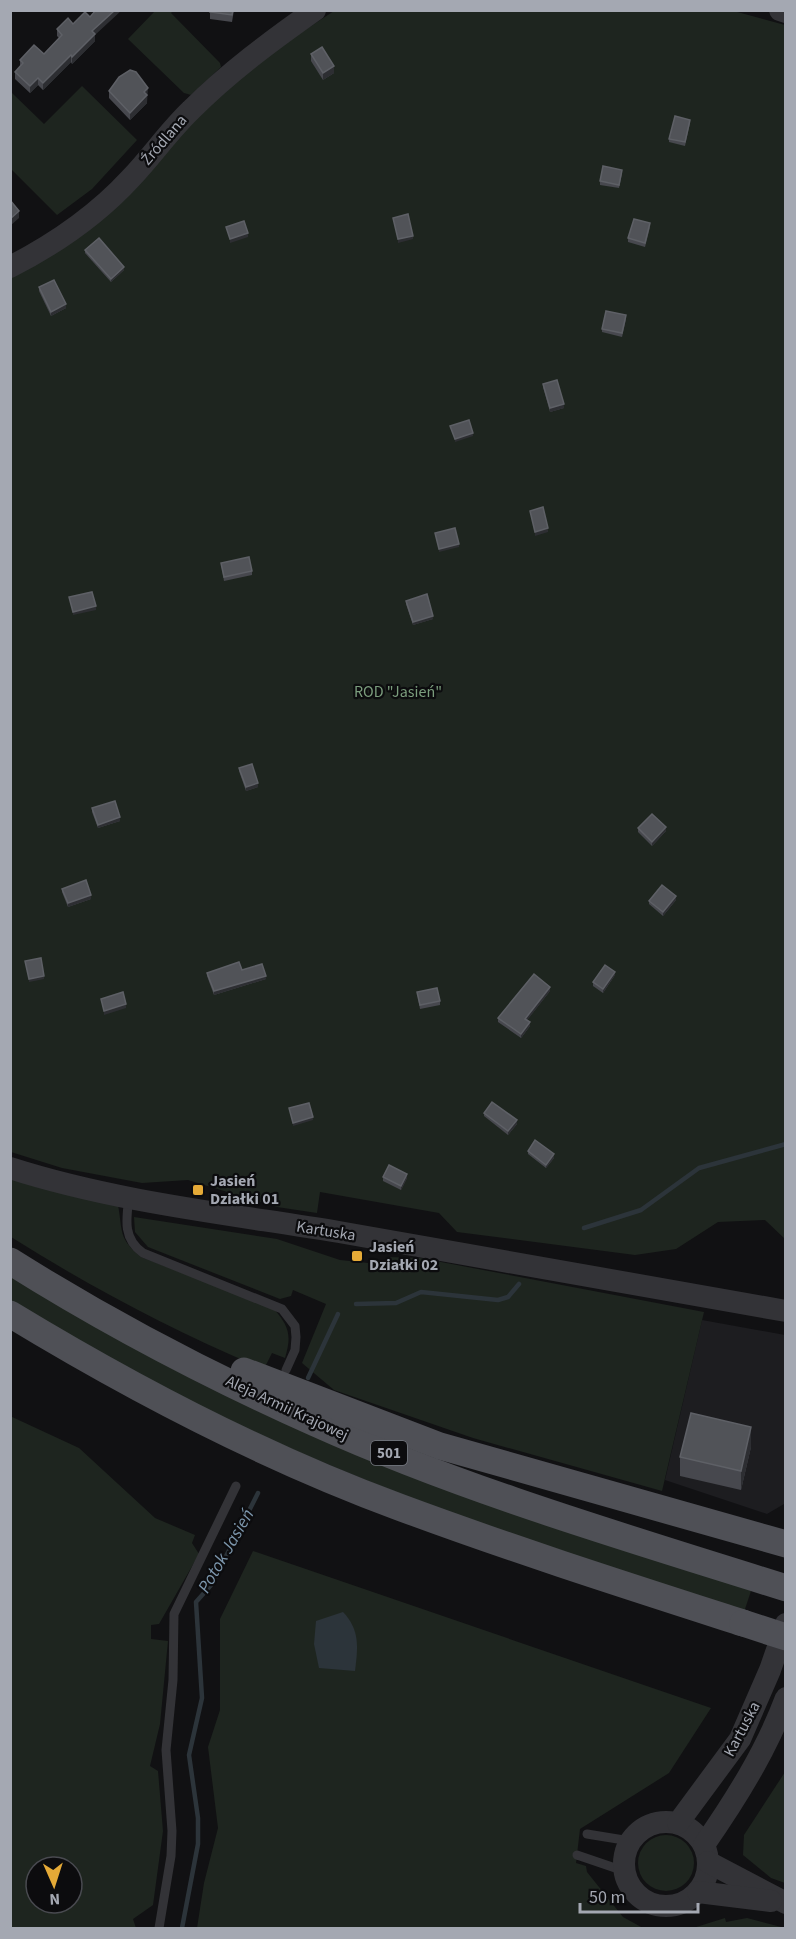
<svg xmlns="http://www.w3.org/2000/svg" width="796" height="1939" viewBox="0 0 796 1939" font-family="'Source Sans 3',sans-serif">
  <style>
    .built { fill: #1d1d20 }
    .green { fill: #1e251f; fill-rule: evenodd }
    .water { fill: #2c343a }
    .lines { fill: none; stroke-linecap: round; stroke-linejoin: round }
    .stream { stroke: #2c343a; stroke-width: 4.5 }
    .service { stroke: #333337; stroke-width: 9 }
    .tertiary { stroke: #333337; stroke-width: 22 }
    .primary { stroke: #4f5056; stroke-width: 27 }
    .primary-bridge { stroke: #4f5056; stroke-width: 27 }
    .wall { fill: #47484e }
    .shaded-wall { fill: #2d2e32 }
    .building { fill: #515358; stroke: #5e6066; stroke-width: 1.5 }
    .poi-dot { fill: #e5aa37; stroke: #0c0c0e; stroke-width: 2 }
    .labels { text-anchor: middle; dominant-baseline: central; stroke-width: 4.5; stroke-linejoin: round; paint-order: stroke }
    .shield { fill: #0c0c0e; stroke: #767981; stroke-width: 1.5 }
    .shield-label { font-size: 15px; font-weight: bold; fill: #a4a8b2 }
    .street-label { font-size: 16px; fill: #a4a8b2; stroke: #0c0c0e }
    .park-label { font-size: 16px; fill: #7b9d7d; stroke: #0c0c0e }
    .poi-label { font-size: 16px; font-weight: bold; fill: #a4a8b2; stroke: #0c0c0e; text-anchor: start }
    .water-label { font-size: 18px; font-style: italic; fill: #7c96ac; stroke: #0c0c0e }
  </style>
  <rect width="100%" height="100%" fill="#111113"/>
  <path class="built" d="M702,1320L785,1335L786,1497L784,1504L767,1514L665,1480Z"/>
  <g class="green">
    <path d="M730,10L785,25V1239L765,1220L718,1222L676,1249L635,1255L457,1232L439,1213L320,1192L317,1213L277,1207L188,1180L142,1183L62,1168L11,1152V276L206,106L279,47L334,11Z"/>
    <path d="M155,11H173L171,13L220,63L221,67L191,95L184,93L128,39Z"/>
    <path d="M82,86L137,140L92,189L57,215L11,169V92L44,124Z"/>
    <path d="M10,1178L118,1205C123,1232 118,1238 141,1257L273,1308C289,1326 292,1335 285,1358L272,1353L264,1369C175,1332 92,1288 11,1237Z"/>
    <path d="M134,1217L277,1239L340,1260L387,1265L388,1257L420,1258L704,1312L662,1491L473,1438L334,1390L302,1363L326,1304L293,1290L291,1296L280,1299L148,1247L135,1232Z"/>
    <path d="M10,1270L73,1308L751,1591L743,1615C490,1530 237,1446 11,1301Z"/>
    <path d="M10,1416L79,1448L155,1518L195,1535L192,1543L199,1554L159,1624L151,1625V1639L168,1641L160,1724L150,1766L158,1771L163,1831L153,1905L133,1919L136,1928H11ZM36,1867H72V1903H36Z"/>
    <path d="M253,1551L711,1708L669,1773L580,1829L576,1863L586,1866L587,1872L623,1917L643,1928H197L204,1883L218,1828L208,1747L220,1710V1619Z"/>
    <path d="M785,1772V1883L771,1878L743,1855L744,1835Z"/>
    <circle cx="666" cy="1863" r="28"/>
    <path d="M725,1918L726,1922L747,1918L785,1928H693Z"/>
  </g>
  <path class="water" d="M343,1612C360,1630 358,1647 355,1671L319,1668L314,1644L316,1621Z"/>
  <g class="lines">
    <g class="stream">
      <path d="M584,1228L641,1210L699,1168L786,1144"/>
      <path d="M356,1304L396,1303L421,1292L498,1300L508,1297L519,1284"/>
      <path d="M308,1378L338,1314"/>
      <path d="M182,1928L198,1844V1818L189,1755L202,1698L196,1602L212,1584L258,1493"/>
    </g>
    <g class="service">
      <path d="M129,1197C126,1220 123,1239 143,1253L282,1309L295,1326L296,1337L295,1350L286,1370"/>
      <path d="M587,1834L630,1841"/>
      <path d="M577,1855L624,1871"/>
      <path d="M159,1928L171,1856L172,1831L166,1750L173,1680L174,1614L236,1486"/>
    </g>
    <g class="tertiary">
      <path d="M780,10L786,12"/>
      <path d="M10,267C55,244 97,215 131,178C152,156 169,131 191,110C229,72 271,41 315,10"/>
      <path d="M10,1168C116,1202 230,1214 339,1232C488,1257 637,1284 786,1311"/>
      <circle cx="666" cy="1864" r="42"/>
      <path d="M678,1823L740,1739L770,1670L786,1624"/>
      <path d="M704,1845C736,1799 766,1751 786,1698"/>
      <path d="M708,1862L786,1903"/>
      <path d="M698,1892L771,1901"/>
    </g>
    <g class="primary">
      <path d="M10,1261C107,1322 210,1376 315,1423C466,1491 628,1538 786,1588"/>
      <path d="M10,1314C132,1388 266,1458 399,1507C512,1549 628,1586 743,1623"/>
      <path d="M244,1371L440,1446L786,1544"/>
    </g>
    <path class="primary-bridge" d="M743,1623L786,1637"/>
  </g>
  <g class="wall">
    <path d="M202,10H234L232,22L210,19V12Z"/>
    <path d="M57,29L95,35V41L72,64L71,62L43,90L38,85L30,93L15,79V72L20,67V60L44,54L59,38L57,36Z"/>
    <path d="M311,54L334,73L323,80L311,61Z"/>
    <path d="M109,91L148,95L147,96V103L130,120L109,98Z"/>
    <path d="M690,123L685,146L669,142V139Z"/>
    <path d="M622,173L619,188L600,185V181Z"/>
    <path d="M650,227L645,247L628,242V238Z"/>
    <path d="M85,250L124,270L111,282L85,253Z"/>
    <path d="M39,287L66,308L51,316L39,291Z"/>
    <path d="M626,319L622,337L602,332V329Z"/>
    <path d="M543,384L564,408L550,412L543,387Z"/>
    <path d="M221,563L252,571V575L224,581Z"/>
    <path d="M406,601L433,619L413,625L406,604Z"/>
    <path d="M239,768L258,787L246,791L239,771Z"/>
    <path d="M92,808L120,821L98,828L92,812Z"/>
    <path d="M638,828L666,831L652,846L638,832Z"/>
    <path d="M62,889L91,899L68,907L62,892Z"/>
    <path d="M676,900L663,916L649,904V901Z"/>
    <path d="M242,970L266,979L214,995L207,976V973Z"/>
    <path d="M615,975L603,993L593,986V982Z"/>
    <path d="M550,991L527,1020L530,1026L521,1038L498,1022V1018Z"/>
    <path d="M417,992L440,1001V1005L420,1009Z"/>
    <path d="M484,1113L517,1124L508,1135L484,1116Z"/>
    <path d="M528,1151L554,1158L546,1168L528,1154Z"/>
    <path d="M383,1177L407,1178L401,1190L383,1181Z"/>
    <path d="M751,1447L741,1490L680,1476V1457Z"/>
  </g>
  <g class="shaded-wall">
    <path d="M115,10H122L95,35V41L72,64V57L92,31Z"/>
    <path d="M71,55V62L43,90V83Z"/>
    <path d="M334,66V73L323,80V73Z"/>
    <path d="M38,78V85L30,93V86Z"/>
    <path d="M148,88L147,103L130,120V113L144,92Z"/>
    <path d="M19,211V218L10,226V219Z"/>
    <path d="M248,233V237L230,243V239Z"/>
    <path d="M413,236V239L398,243V239Z"/>
    <path d="M124,267V270L111,282V279Z"/>
    <path d="M66,304V308L51,316V312Z"/>
    <path d="M564,404V408L550,412V408Z"/>
    <path d="M473,433V436L455,442V439Z"/>
    <path d="M548,528V532L535,536V532Z"/>
    <path d="M459,544V547L439,552V549Z"/>
    <path d="M96,606V610L73,615V612Z"/>
    <path d="M433,616V619L413,625V622Z"/>
    <path d="M258,783V787L246,791V787Z"/>
    <path d="M120,817V821L98,828V825Z"/>
    <path d="M666,827V831L652,846V842Z"/>
    <path d="M91,895V899L68,907V903Z"/>
    <path d="M676,896V900L663,916V912Z"/>
    <path d="M615,972V975L603,993V989Z"/>
    <path d="M44,976V979L29,982V979Z"/>
    <path d="M266,976V979L214,995V991Z"/>
    <path d="M550,987V991L525,1023V1019Z"/>
    <path d="M126,1004V1008L104,1015V1011Z"/>
    <path d="M530,1022V1026L521,1038V1034Z"/>
    <path d="M313,1117V1120L293,1126V1123Z"/>
    <path d="M517,1120V1124L508,1135V1131Z"/>
    <path d="M554,1154V1158L546,1168V1165Z"/>
    <path d="M407,1174V1178L401,1190V1186Z"/>
    <path d="M751,1427V1447L741,1490V1471Z"/>
  </g>
  <g class="building">
    <path d="M96,10H115L92,31L95,34L72,57L71,55L43,83L38,78L30,86L15,72L23,63L20,60L34,45L44,54L62,35L57,29L68,18L73,24L85,12L90,17Z"/>
    <path d="M211,10H233L232,15L210,12Z"/>
    <path d="M322,47L334,66L323,73L311,54Z"/>
    <path d="M130,70L136,72L148,88L144,92L147,95L130,113L109,91L119,77Z"/>
    <path d="M675,116L690,120L685,142L669,139Z"/>
    <path d="M603,166L622,170L619,185L600,181Z"/>
    <path d="M10,200L19,211L10,219Z"/>
    <path d="M408,214L413,236L398,239L393,218Z"/>
    <path d="M634,219L650,223L645,243L628,238Z"/>
    <path d="M244,221L248,233L230,239L226,227Z"/>
    <path d="M99,238L124,267L111,279L85,250Z"/>
    <path d="M54,280L66,304L51,312L39,287Z"/>
    <path d="M606,311L626,315L622,333L602,329Z"/>
    <path d="M557,380L564,404L550,408L543,384Z"/>
    <path d="M469,420L473,433L455,439L450,426Z"/>
    <path d="M543,507L548,528L535,532L530,511Z"/>
    <path d="M455,528L459,544L439,549L435,533Z"/>
    <path d="M249,557L252,571L224,577L221,563Z"/>
    <path d="M92,592L96,606L73,612L69,597Z"/>
    <path d="M427,594L433,616L413,622L406,601Z"/>
    <path d="M252,764L258,783L246,787L239,768Z"/>
    <path d="M115,801L120,817L98,825L92,808Z"/>
    <path d="M652,814L666,827L652,842L638,828Z"/>
    <path d="M86,880L91,895L68,903L62,889Z"/>
    <path d="M662,885L676,896L663,912L649,901Z"/>
    <path d="M41,958L44,976L29,979L25,961Z"/>
    <path d="M239,962L242,970L262,964L266,976L214,991L207,973Z"/>
    <path d="M605,965L615,972L603,989L593,982Z"/>
    <path d="M534,974L550,987L525,1019L530,1022L521,1034L498,1018Z"/>
    <path d="M437,988L440,1001L420,1005L417,992Z"/>
    <path d="M123,992L126,1004L104,1011L101,999Z"/>
    <path d="M492,1102L517,1120L508,1131L484,1113Z"/>
    <path d="M309,1103L313,1117L293,1123L289,1108Z"/>
    <path d="M535,1140L554,1154L546,1165L528,1151Z"/>
    <path d="M389,1165L407,1174L401,1186L383,1177Z"/>
    <path d="M691,1413L751,1427L741,1471L680,1457Z"/>
  </g>
  <g class="poi-dot">
    <rect x="192" y="1184" width="12" height="12" rx="3"/>
    <rect x="351" y="1250" width="12" height="12" rx="3"/>
  </g>
  <g class="labels">
    <rect class="shield" x="371" y="1441" width="36" height="24" rx="4.5"/>
    <g class="shield-label">
      <text x="389" y="1453">501</text>
    </g>
    <g class="street-label">
      <text transform="translate(164 140) rotate(-49)">Źródlana</text>
      <text transform="translate(326 1231) rotate(9)">Kartuska</text>
      <text transform="translate(287 1408) rotate(25)">Aleja Armii Krajowej</text>
      <text transform="translate(742 1729) rotate(-62)">Kartuska</text>
    </g>
    <g class="park-label">
      <text x="398" y="692">ROD "Jasień"</text>
    </g>
    <g class="poi-label">
      <text x="210" y="1181">Jasień<tspan x="210" dy="18">Działki 01</tspan></text>
      <text x="369" y="1247">Jasień<tspan x="369" dy="18">Działki 02</tspan></text>
    </g>
    <g class="water-label">
      <text transform="translate(226 1551) rotate(-60)">Potok Jasień</text>
    </g>
  </g>
  <rect width="796" height="1939" fill="none" stroke="#a4a8b2" stroke-width="24"/>
  <g transform="translate(54 1885) rotate(177)"><circle r="28" fill="#0c0c0e" stroke="#494a50" stroke-width="1.5"/>
  <path d="M0-4.5L10 22L0 15L-10 22Z" fill="#e5aa37"/>
  <text y="-9" font-size="16" font-weight="bold" text-anchor="middle" fill="#a4a8b2">N</text>
  </g>
  <path d="M580 1903v9h118v-9" fill="none" stroke="#a4a8b2" stroke-width="3"/>
  <text x="589" y="1903" font-size="18" fill="#a4a8b2" stroke="#0c0c0e" stroke-width="4.5" paint-order="stroke">50 m</text>
</svg>
